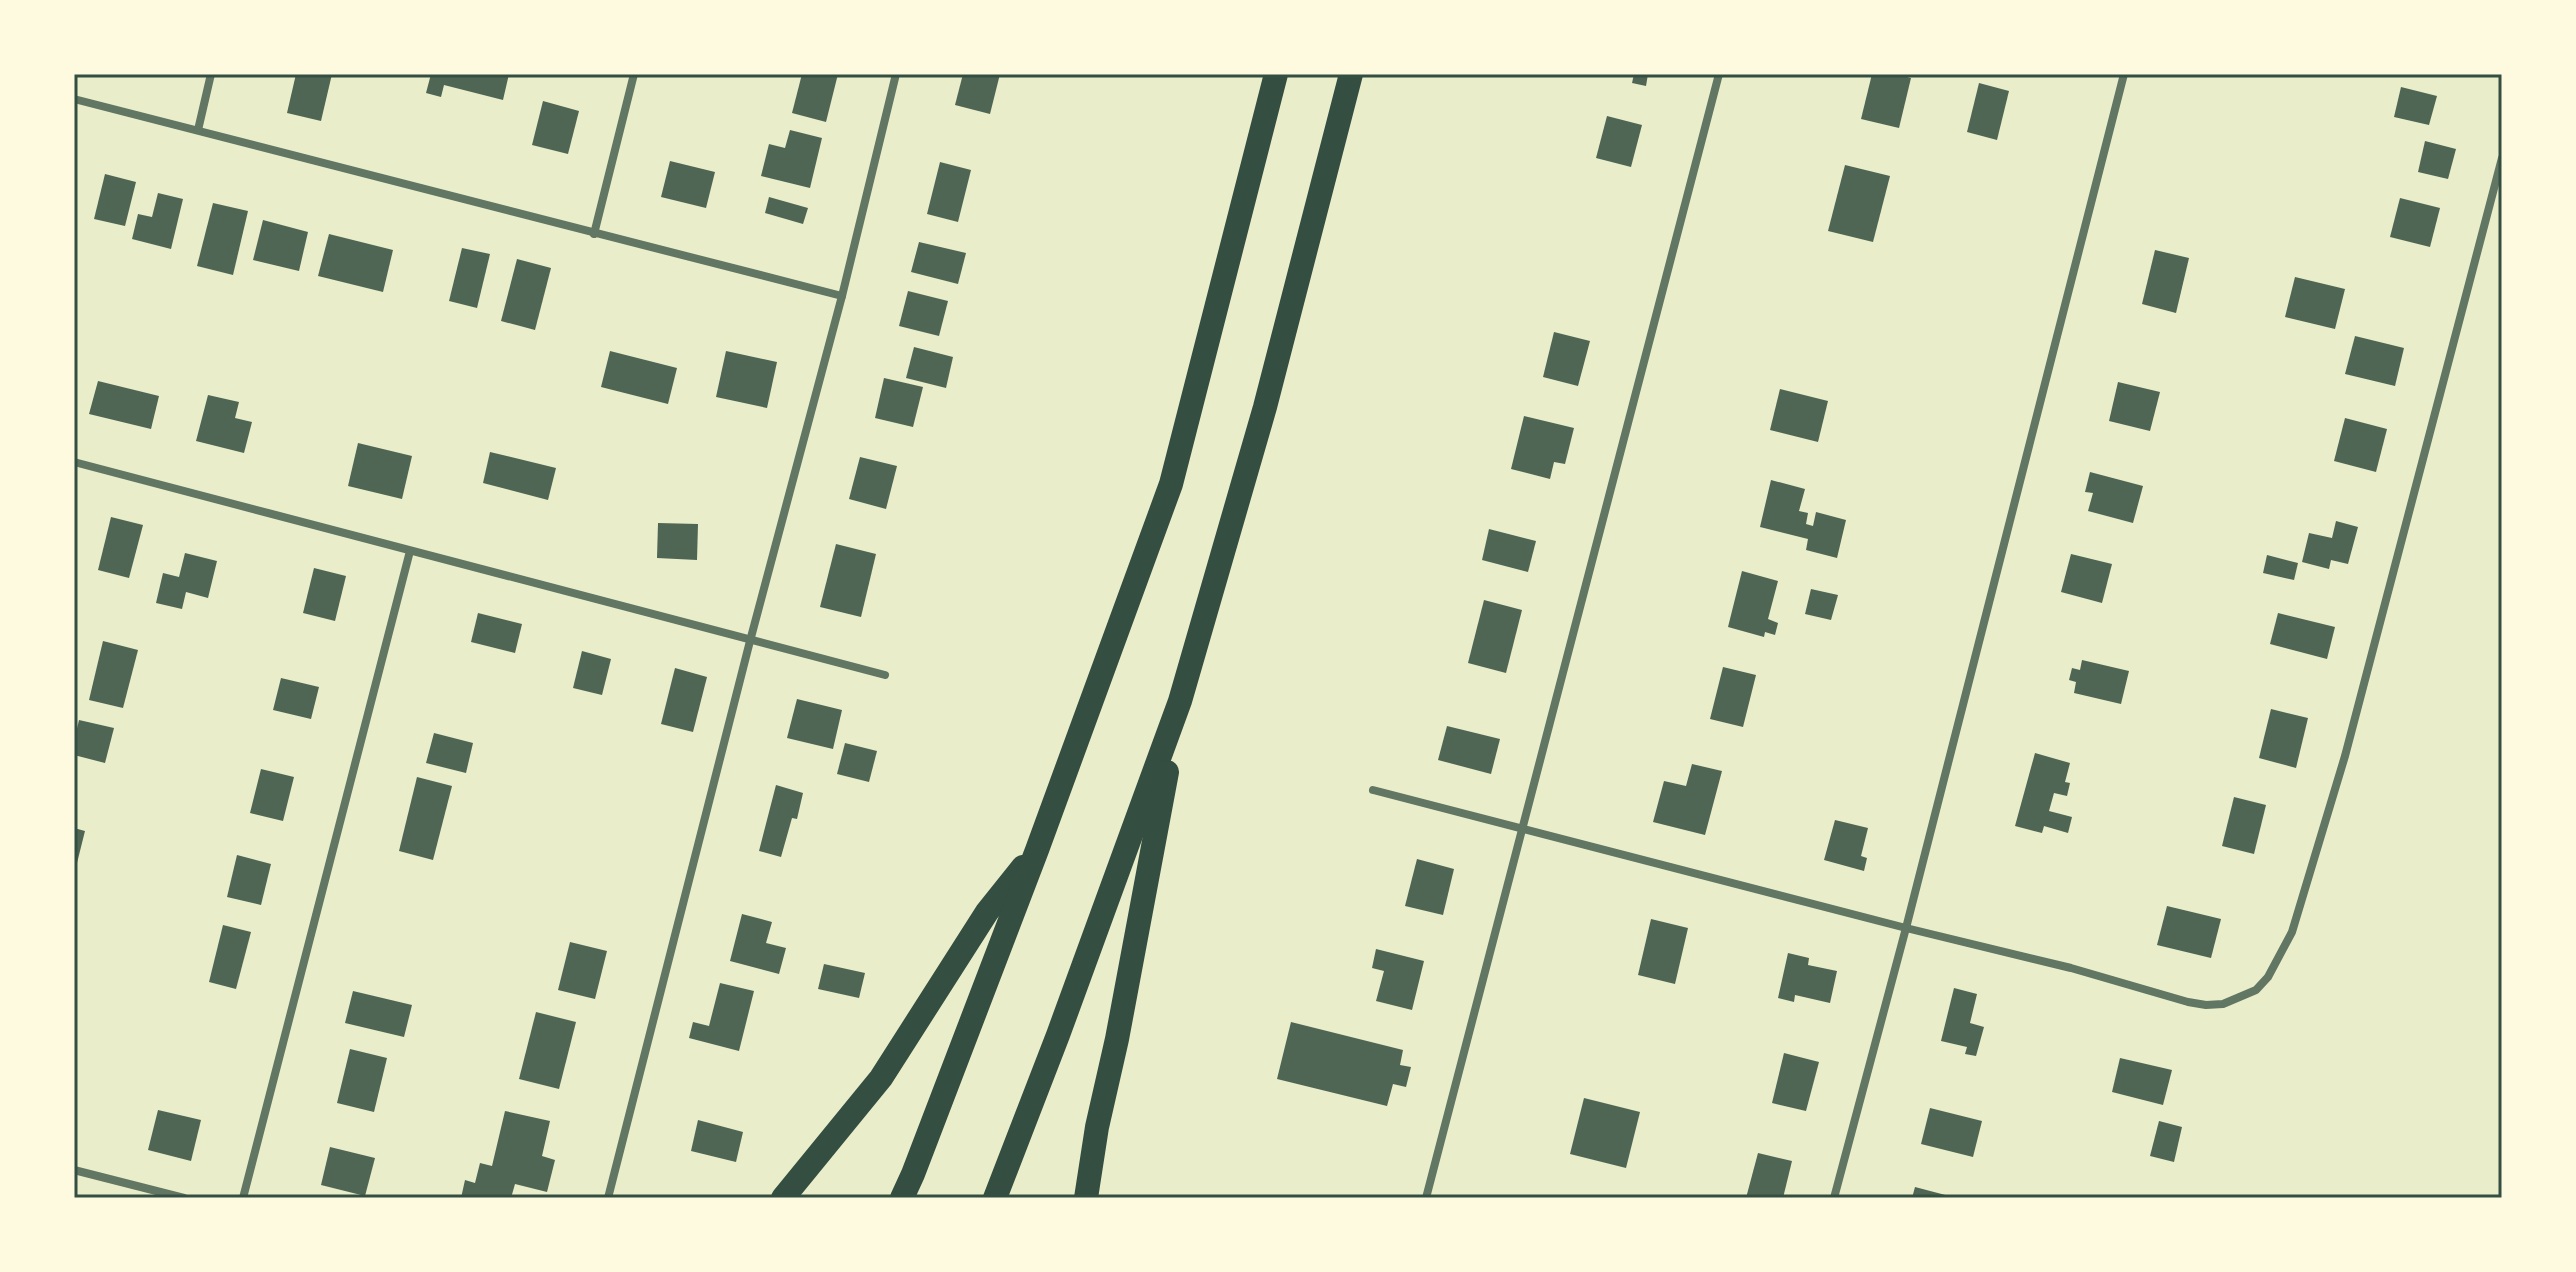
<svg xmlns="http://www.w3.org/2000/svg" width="2576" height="1272" viewBox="0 0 2576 1272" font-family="'Asap Condensed',sans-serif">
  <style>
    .building { fill: #4f6655 }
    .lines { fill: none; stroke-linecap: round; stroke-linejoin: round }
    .minor { stroke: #617663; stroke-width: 8 }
    .motorway { stroke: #344e41; stroke-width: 24 }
    .neatline { fill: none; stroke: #344e41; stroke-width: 3 }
  </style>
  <rect width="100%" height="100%" fill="#e9edc9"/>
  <g class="building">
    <path d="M296,74H332L321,121L287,113Z"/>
    <path d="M431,74H509L503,100L444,85L441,97L426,93Z"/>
    <path d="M802,74H838L826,122L792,113Z"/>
    <path d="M963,74H1000L990,114L955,105Z"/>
    <path d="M1634,74H1648L1646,86L1632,83Z"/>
    <path d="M1872,74H1896L1911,78L1899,128L1861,119Z"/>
    <path d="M1979,83L2009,91L1997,140L1967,132Z"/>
    <path d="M2401,87L2437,96L2429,125L2394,117Z"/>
    <path d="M543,101L579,111L568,154L532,145Z"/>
    <path d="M1607,116L1642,125L1631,167L1596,158Z"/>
    <path d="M790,130L822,138L810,188L761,176L769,144L785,148Z"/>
    <path d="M2425,141L2456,149L2448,179L2418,172Z"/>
    <path d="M670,161L715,172L706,208L661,197Z"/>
    <path d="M940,162L971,170L958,222L927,214Z"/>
    <path d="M1845,165L1890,176L1873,242L1828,231Z"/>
    <path d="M105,174L136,182L125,226L94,219Z"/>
    <path d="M158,193L183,199L171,249L132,239L138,214L152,217Z"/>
    <path d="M769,197L808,208L803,224L765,213Z"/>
    <path d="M2400,198L2440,208L2430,247L2390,237Z"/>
    <path d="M213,203L248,211L233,275L197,266Z"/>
    <path d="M263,220L308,232L299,271L253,260Z"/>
    <path d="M329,234L393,250L383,292L318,276Z"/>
    <path d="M919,242L966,253L958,284L911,272Z"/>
    <path d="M462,248L490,254L477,308L449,301Z"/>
    <path d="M2155,250L2189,258L2176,313L2142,304Z"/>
    <path d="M517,259L551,268L535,330L501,321Z"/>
    <path d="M2295,277L2345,289L2335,329L2285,317Z"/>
    <path d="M908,291L948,301L939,336L899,326Z"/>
    <path d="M1554,332L1590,341L1578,386L1543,377Z"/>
    <path d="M2355,336L2404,348L2395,386L2345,374Z"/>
    <path d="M914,347L953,357L946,388L906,378Z"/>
    <path d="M610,351L677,368L668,404L601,387Z"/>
    <path d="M726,351L777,362L767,408L716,397Z"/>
    <path d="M884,378L923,387L913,427L875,418Z"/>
    <path d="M98,381L159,396L151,429L89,414Z"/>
    <path d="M2118,382L2160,392L2150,431L2109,421Z"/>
    <path d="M1780,389L1828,401L1818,442L1770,430Z"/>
    <path d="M208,395L239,402L235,418L252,422L244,453L196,441Z"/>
    <path d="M1524,416L1574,428L1565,464L1554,462L1550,479L1511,469Z"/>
    <path d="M2345,418L2387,429L2376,472L2334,461Z"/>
    <path d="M358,443L412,456L402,499L348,486Z"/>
    <path d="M490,452L556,468L548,500L483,483Z"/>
    <path d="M860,457L897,466L886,509L849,499Z"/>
    <path d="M2090,472L2143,486L2133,523L2088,511L2093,493L2085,492Z"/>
    <path d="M1771,480L1805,489L1799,511L1808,513L1806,524L1813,526L1816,512L1846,520L1837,558L1806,550L1808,539L1760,527Z"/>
    <path d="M111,517L143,525L129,578L98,570Z"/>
    <path d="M2336,521L2358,527L2348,564L2331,560L2329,569L2302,562L2309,533L2332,538Z"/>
    <path d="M658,523L698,524L697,560L657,558Z"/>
    <path d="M1489,529L1536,541L1528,572L1482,560Z"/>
    <path d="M836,544L876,554L861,617L820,607Z"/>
    <path d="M185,553L217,561L208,598L186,592L182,609L156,603L163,573L179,577Z"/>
    <path d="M2071,554L2112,564L2102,603L2061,592Z"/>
    <path d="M2267,555L2298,563L2294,580L2263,573Z"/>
    <path d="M314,568L346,576L335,621L303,613Z"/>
    <path d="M1742,571L1778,581L1768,619L1778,623L1775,635L1765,632L1764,637L1728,627Z"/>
    <path d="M1811,589L1838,595L1831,620L1805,614Z"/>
    <path d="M1484,600L1522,610L1506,673L1468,663Z"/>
    <path d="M478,613L522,624L515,653L471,642Z"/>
    <path d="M2278,613L2335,627L2327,659L2270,644Z"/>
    <path d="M103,641L138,650L123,708L89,700Z"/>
    <path d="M582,651L611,659L602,695L573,688Z"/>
    <path d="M2082,660L2129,671L2121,704L2074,693L2076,682L2069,680L2072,668L2080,670Z"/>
    <path d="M1723,667L1756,675L1743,727L1710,719Z"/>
    <path d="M675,668L707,677L693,732L661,724Z"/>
    <path d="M281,678L319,687L311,719L273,710Z"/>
    <path d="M797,699L842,710L833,749L787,738Z"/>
    <path d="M2271,709L2308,718L2296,768L2259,758Z"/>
    <path d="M79,720L114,728L105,763L74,755V741Z"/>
    <path d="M1447,726L1500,739L1491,774L1438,760Z"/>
    <path d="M434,733L473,743L466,773L426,763Z"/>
    <path d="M845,743L877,751L869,782L837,774Z"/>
    <path d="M2035,753L2070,763L2065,782L2070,783L2067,796L2054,793L2049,811L2072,817L2068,833L2044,826L2042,833L2015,826Z"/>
    <path d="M1692,764L1722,771L1705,835L1653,822L1664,781L1686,786Z"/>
    <path d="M261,769L294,777L283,821L250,813Z"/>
    <path d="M417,777L452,786L433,860L399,851Z"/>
    <path d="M776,785L803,793L797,819L792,818L781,857L759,851Z"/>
    <path d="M2234,797L2266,805L2254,854L2222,846Z"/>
    <path d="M1835,820L1868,828L1861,856L1867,858L1864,871L1824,860Z"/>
    <path d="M74,828L85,831L77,863L74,862Z"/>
    <path d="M237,855L271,864L261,905L227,897Z"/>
    <path d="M1417,859L1454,869L1443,915L1405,906Z"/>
    <path d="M2167,906L2221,919L2211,958L2157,945Z"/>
    <path d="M742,914L772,922L766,943L786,948L779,974L730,961Z"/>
    <path d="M1651,919L1688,928L1675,984L1638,975Z"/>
    <path d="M223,925L251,932L236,989L209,982Z"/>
    <path d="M570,942L607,951L595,999L558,990Z"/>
    <path d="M1376,949L1424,961L1412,1010L1376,1001L1384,971L1372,968Z"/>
    <path d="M1788,953L1809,958L1808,965L1837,971L1830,1003L1795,995L1794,1002L1778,998Z"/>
    <path d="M824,964L865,973L859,998L818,989Z"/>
    <path d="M720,983L754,991L739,1051L689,1038L693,1022L709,1026Z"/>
    <path d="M1954,988L1977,994L1970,1023L1984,1027L1976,1056L1965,1054L1967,1047L1941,1041Z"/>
    <path d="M353,991L412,1005L404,1037L345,1023Z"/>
    <path d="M536,1012L576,1022L559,1089L519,1079Z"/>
    <path d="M1291,1022L1403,1050L1400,1065L1411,1067L1406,1087L1393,1084L1387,1106L1277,1079Z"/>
    <path d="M350,1049L387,1058L374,1112L337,1103Z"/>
    <path d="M1784,1053L1819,1062L1806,1111L1772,1103Z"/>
    <path d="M2120,1058L2172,1070L2163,1105L2112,1092Z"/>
    <path d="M1584,1098L1640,1112L1626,1168L1570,1154Z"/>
    <path d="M1930,1108L1982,1121L1973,1157L1921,1144Z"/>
    <path d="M158,1110L201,1120L191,1161L148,1150Z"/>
    <path d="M505,1111L550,1121L542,1156L555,1160L547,1192L515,1184L511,1198H461L465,1180L475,1183L480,1163L492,1166Z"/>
    <path d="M698,1120L743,1132L736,1162L691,1151Z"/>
    <path d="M2159,1121L2182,1127L2174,1162L2150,1156Z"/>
    <path d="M330,1147L375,1158L365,1196L321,1185Z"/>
    <path d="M1758,1153L1792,1161L1783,1198H1746Z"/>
    <path d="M1915,1187L1953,1197L1952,1198H1912Z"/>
  </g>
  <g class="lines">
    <g class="minor">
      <path d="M74,99L842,296"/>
      <path d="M198,130L211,74"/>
      <path d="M594,234L634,74"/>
      <path d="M74,462L885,675"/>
      <path d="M1373,790L1906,928L2071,968L2188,1002L2206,1005L2223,1004L2256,990L2268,977L2292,932L2345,756L2502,158"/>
      <path d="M74,1170L184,1198"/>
      <path d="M243,1198L410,551"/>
      <path d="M608,1198L750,641L842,296L896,74"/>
      <path d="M1426,1198L1719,74"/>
      <path d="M1834,1198L1906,928L2124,74"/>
    </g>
    <g class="motorway">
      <path d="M783,1198L881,1078L987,912L1023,867"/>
      <path d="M902,1198L913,1174L1037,850L1171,484L1276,74"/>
      <path d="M995,1198L1058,1035L1180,701L1265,407L1351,74"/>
      <path d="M1086,1198L1097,1127L1117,1039L1167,772"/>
    </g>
  </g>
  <rect width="2576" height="1272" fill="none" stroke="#fefae0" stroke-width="152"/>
  <rect x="76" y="76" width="2424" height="1120" class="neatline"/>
</svg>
